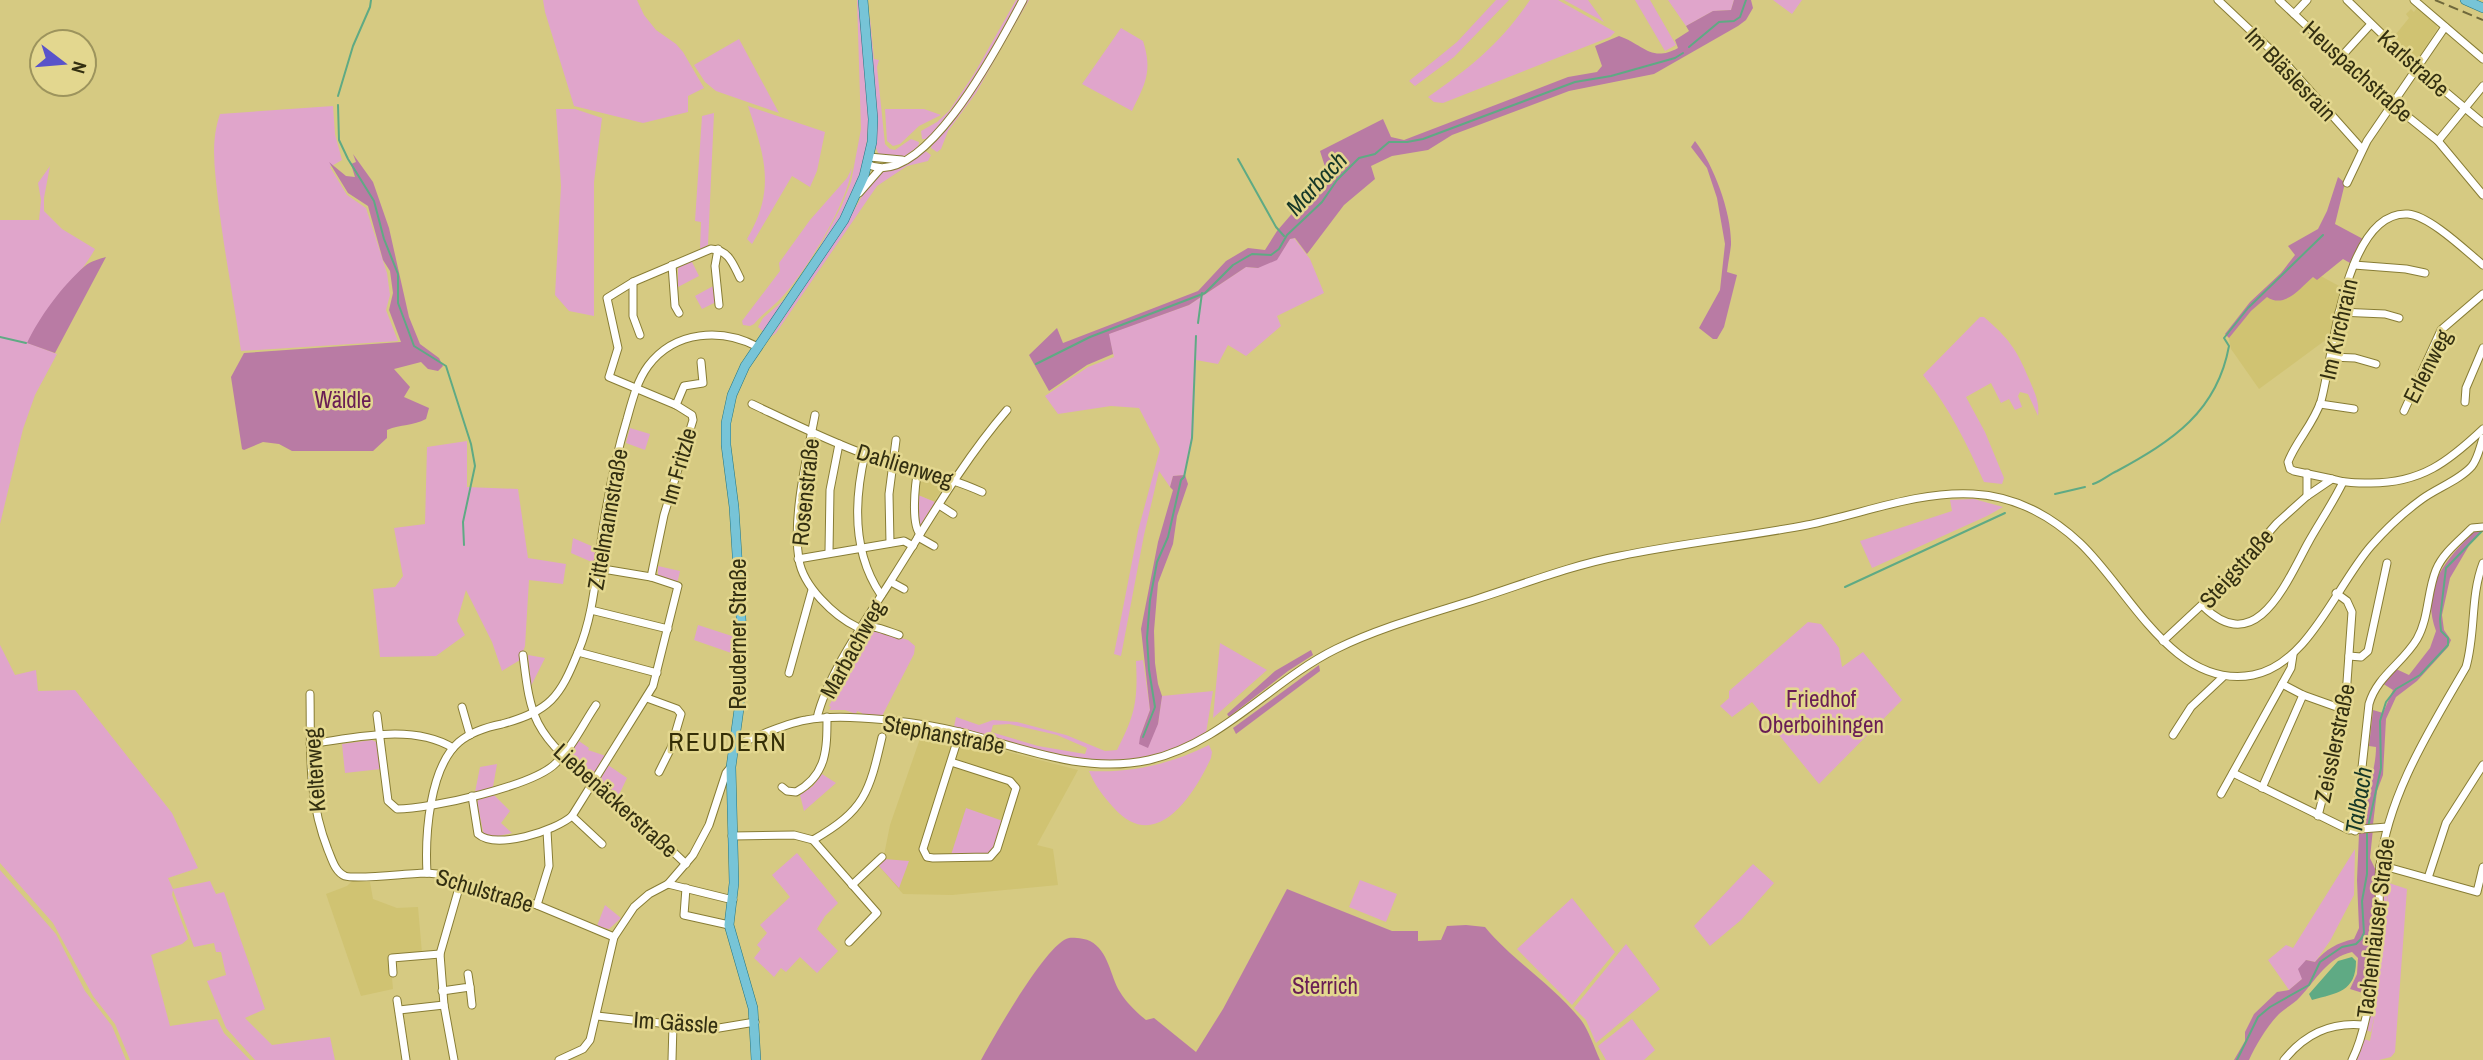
<svg xmlns="http://www.w3.org/2000/svg" width="2483" height="1060" viewBox="0 0 2483 1060" font-family="'Archivo Narrow',sans-serif">
  <style>
    .built { fill: #d0c372 }
    .green { fill: #e0a5cb; fill-rule: evenodd }
    .forest { fill: #b97ba4 }
    .water { fill: #5faa84 }
    .lines { fill: none; stroke-linecap: round; stroke-linejoin: round }
    .stream { stroke: #5faa84; stroke-width: 2 }
    .minor-casing { stroke: #887d35; stroke-width: 9 }
    .major-casing { stroke: #257680; stroke-width: 10 }
    .minor { stroke: #fff; stroke-width: 7 }
    .major { stroke: #77c4d7; stroke-width: 9 }
    .rail { stroke: #6f683b; stroke-width: 2; stroke-dasharray: 10 5; stroke-linecap: butt }
    .labels { text-anchor: middle; dominant-baseline: central; stroke-width: 5; stroke-linejoin: round; paint-order: stroke }
    .street-label { font-size: 23px; fill: #332f11; stroke: #e3d78f }
    .park-label { font-size: 23px; fill: #691e55; stroke: #e3d78f }
    .water-label { font-size: 24px; font-style: italic; fill: #153727; stroke: #e3d78f }
    .quarter-label { font-size: 26px; letter-spacing: 2px; fill: #352f07; stroke: #e3d78f }
  </style>
  <rect width="100%" height="100%" fill="#d6ca82"/>
  <g class="built">
    <path d="M2417,8L2436,23L2437,29L2417,60L2392,39L2409,18L2406,14L2411,9L2414,12Z"/>
    <path d="M2315,273L2341,287L2331,336L2259,389L2231,349L2228,334L2267,295Z"/>
    <path d="M923,477L940,482L942,490L936,498L935,502L918,495V482Z"/>
    <path d="M923,730L1078,770L1037,845L1053,849L1058,885L952,895L903,894L878,865L883,860L890,825Z"/>
    <path d="M352,881L370,882L373,899L397,908L418,907L422,953L390,956L393,989L361,996L326,894L347,886Z"/>
  </g>
  <g class="green">
    <path d="M543,0H637L644,15L656,30L676,44L683,52L704,88L688,96V112L643,123L574,106L545,12Z"/>
    <path d="M857,0H860C863,46 872,94 867,140C859,213 805,274 764,332L758,327L763,318L784,300L817,252L841,207L851,182L861,129Z"/>
    <path d="M1016,0H1020C991,52 967,94 928,139H922L921,131L937,122L949,111L974,74Z"/>
    <path d="M1026,0H1029L976,93L948,131L941,149L937,152L931,148L932,143Z"/>
    <path d="M1496,0H1509L1454,57L1415,86L1409,81L1457,42Z"/>
    <path d="M1530,0H1558L1615,32L1610,37L1443,103L1434,102L1428,97C1471,67 1500,44 1530,0Z"/>
    <path d="M1564,0H1588L1604,22Z"/>
    <path d="M1635,0H1650L1676,45L1665,51Z"/>
    <path d="M1668,0H1734L1731,10L1713,11L1686,26Z"/>
    <path d="M1773,0H1802L1792,14Z"/>
    <path d="M870,18L874,59L879,60L877,67L885,144L890,149L895,150L911,139L919,142L918,147L903,157L879,155L876,148L867,21Z"/>
    <path d="M1121,28L1143,41C1153,72 1145,84 1132,111L1082,84Z"/>
    <path d="M739,39L779,113L716,91L705,82L694,65Z"/>
    <path d="M333,106L335,134L342,160L330,167L347,195L366,208L387,273L390,295L386,310L398,341L241,351C234,301 224,251 218,200C215,170 210,143 220,114Z"/>
    <path d="M748,106L825,132L817,171L810,187L792,176L752,244L747,239C776,190 765,157 748,106Z"/>
    <path d="M556,109H575L602,118L594,182V316L569,311L555,295L561,186Z"/>
    <path d="M885,109H924L941,115L919,126L900,144L893,146L887,141Z"/>
    <path d="M714,113L708,245L700,249L701,222L695,221L702,116Z"/>
    <path d="M924,150L931,155L928,161L907,166L877,186L776,333L771,337L843,229L868,186L880,173L899,167Z"/>
    <path d="M50,166L44,198V211L62,229L95,249C76,283 45,306 28,343L57,354L35,395L23,429L0,524V220H39L41,200L38,183Z"/>
    <path d="M852,168C847,204 807,270 782,297C773,307 763,313 754,324L750,326L743,325L742,321L780,271L779,263L810,220L847,178Z"/>
    <path d="M1294,238L1310,259L1324,293L1277,316L1281,326L1246,356L1228,345L1218,364L1196,360L1193,438L1185,475L1173,476L1170,487L1159,471L1144,535L1121,656L1114,654L1138,531L1160,449L1139,408L1111,406L1058,414L1045,396L1088,367L1114,357L1108,334L1189,305L1246,267L1258,268L1290,239Z"/>
    <path d="M691,260L699,276L678,287V268Z"/>
    <path d="M715,285L716,302L702,309L695,296Z"/>
    <path d="M1980,317H1984C2009,339 2016,348 2029,379C2034,391 2040,402 2038,416L2028,394L2020,392L2018,396L2022,407L2015,410L2009,399L2001,403L1991,383L1966,397L1985,432L2004,478L2002,484L1984,482C1967,444 1950,409 1923,375Z"/>
    <path d="M630,428L650,434L645,450L626,443Z"/>
    <path d="M467,441V487L518,489L528,558L566,564L563,584L529,580L525,646L520,660L502,671L492,642L466,590L457,621L465,635L436,656L380,657L373,589L395,587L403,576L394,528L425,524L427,447Z"/>
    <path d="M918,495L935,502L920,526L918,525Z"/>
    <path d="M1974,499L2003,507L1987,516L1872,568L1860,541L1952,511L1950,500Z"/>
    <path d="M573,538L596,548L594,563L571,553Z"/>
    <path d="M658,566L680,571L677,584L658,576Z"/>
    <path d="M1808,622L1821,624L1839,648L1842,667L1863,652L1902,700L1819,784L1752,702L1732,717L1720,706L1729,698V691Z"/>
    <path d="M698,625L738,638L737,655L694,640Z"/>
    <path d="M870,629L908,640L915,646L914,654L881,718L862,716V713L857,711L856,714L845,710H829L831,707L829,706L849,668L850,662L848,661L864,631Z"/>
    <path d="M1220,643L1267,670L1213,718Z"/>
    <path d="M0,645L15,675L36,670L38,691L75,690L172,813L198,868L168,878L173,889L210,881L216,894L224,892L265,1009L245,1018L272,1045L330,1037L335,1060H255L226,1028L207,981L226,975L221,952H216L214,943L194,947L173,890L172,895L188,939L182,944L151,955L170,1026L217,1019L224,1033L250,1060H130L115,1024L93,996L53,923L0,863Z"/>
    <path d="M528,655L545,658L531,686Z"/>
    <path d="M1143,660L1150,710L1140,737L1158,724L1162,696L1213,691L1206,733C1115,787 1047,750 954,727L956,717L979,725L993,720L1017,722L1066,735L1105,751L1117,750C1135,715 1138,701 1136,661ZM1009,724L1057,735L1087,748L1085,754L1038,746L991,732L993,725Z"/>
    <path d="M576,739L589,748L588,750L606,756L594,773H589L569,757L568,754Z"/>
    <path d="M372,740L378,743L381,769L345,773L342,744Z"/>
    <path d="M1209,745L1212,752L1211,758C1193,797 1155,855 1113,807C1103,796 1094,784 1089,771C1132,773 1171,764 1209,745Z"/>
    <path d="M497,764L493,787L475,792L480,767Z"/>
    <path d="M608,765L627,778L618,797L600,780Z"/>
    <path d="M822,774L836,783L804,811L800,795L813,786Z"/>
    <path d="M493,794L510,811L501,823L512,833L489,838L484,836L477,802L480,798Z"/>
    <path d="M966,808L1003,821L995,847L988,854L951,855Z"/>
    <path d="M2355,849L2354,895L2330,941L2315,962L2306,960L2302,979L2289,990L2268,960L2286,945L2293,948Z"/>
    <path d="M797,853L838,903L825,916L817,929L838,951L817,973L800,957L786,972L781,968L774,977L754,958L761,949L757,945L767,933L760,925L790,897L772,875Z"/>
    <path d="M884,859L909,861L899,888L878,865Z"/>
    <path d="M1753,864L1774,883L1741,920L1710,946L1694,926Z"/>
    <path d="M0,870L56,934L85,991L112,1026L126,1060H0Z"/>
    <path d="M2383,876H2389L2383,949L2389,883L2407,889L2395,1052L2391,1057L2379,1060H2356L2364,1039L2370,1041L2377,1003L2371,1032L2366,1030L2379,931Z"/>
    <path d="M1360,880L1397,894L1386,922L1349,907Z"/>
    <path d="M1572,898L1615,952L1572,1005L1517,949Z"/>
    <path d="M605,905L621,918L609,929L597,926Z"/>
    <path d="M1626,944L1660,989L1596,1043L1586,1020L1574,1008Z"/>
    <path d="M1632,1019L1655,1050L1644,1060H1606L1598,1046Z"/>
  </g>
  <g class="forest">
    <path d="M1734,0H1751L1753,8L1746,20L1738,26L1654,74L1569,91L1452,135L1428,150L1392,156L1371,166L1375,179L1344,205L1307,254L1295,238L1290,239L1277,260L1258,268L1246,267L1189,305L1109,334L1113,354L1087,365L1049,391L1029,355L1057,328L1063,343L1198,291L1226,261L1248,248L1265,250L1277,231L1327,173L1320,151L1383,119L1391,137L1404,140L1568,77L1597,72L1602,66L1595,46L1619,36C1643,44 1651,63 1678,48L1675,40L1689,31L1686,26L1713,11L1731,10Z"/>
    <path d="M1695,141C1714,165 1732,214 1731,245C1730,254 1728,263 1727,272L1737,275L1724,327L1717,339H1713L1699,328L1720,290L1725,244L1717,198L1707,168L1691,147Z"/>
    <path d="M353,154L373,182L389,228L409,317L420,344L439,358L443,366L438,371L428,369L421,362L394,369L410,387L404,397L429,408L426,419C413,426 401,424 387,430V438L373,451H292L279,444L263,442L244,450L242,449L231,377L244,353L401,342L389,310L393,293L390,271L383,260L368,206L348,193L329,162L346,176L355,177L351,164L356,162Z"/>
    <path d="M2338,177L2345,183L2335,224L2363,239L2350,263L2343,259L2317,280L2313,277C2300,288 2285,309 2267,297L2251,311L2229,338L2225,334L2250,302L2281,273L2295,255L2288,246L2318,229L2327,211Z"/>
    <path d="M106,257L55,353L27,343C40,316 62,286 85,266C91,261 99,259 106,257Z"/>
    <path d="M1185,475L1188,484L1177,516L1173,544L1158,583L1154,631L1155,663L1158,684L1162,696L1158,724L1148,748L1139,744L1140,737L1150,710L1141,629L1158,542L1173,490L1170,487L1173,476Z"/>
    <path d="M2483,530L2470,544L2450,578L2442,615L2444,630L2451,640L2448,647L2417,681L2396,697L2386,719L2383,775L2377,791L2373,824L2361,827L2359,823C2365,798 2376,771 2376,747L2369,746L2373,710L2383,713L2393,690L2382,683L2396,669L2409,675L2430,648L2436,631C2420,588 2446,559 2475,531Z"/>
    <path d="M1311,650L1313,655L1288,671L1229,717L1227,714L1275,671Z"/>
    <path d="M1319,665L1320,671L1236,734L1233,728Z"/>
    <path d="M2373,829L2370,858L2377,873V905L2366,994L2350,989L2357,974L2358,958L2352,952C2328,957 2316,980 2300,997C2294,1004 2285,1008 2279,1014C2267,1026 2256,1045 2249,1060H2234L2245,1041V1032L2254,1014L2277,992L2289,990L2302,979L2298,969L2306,960L2315,962C2326,949 2337,943 2354,939L2359,928L2357,880L2359,833Z"/>
    <path d="M1287,889L1392,931H1418V941L1441,940L1447,926L1466,925L1485,927C1513,961 1553,985 1581,1020C1589,1031 1594,1047 1600,1060H981C993,1038 1047,942 1069,938C1073,937 1087,939 1090,941C1109,951 1110,976 1120,992C1126,1002 1137,1013 1146,1020L1154,1018L1196,1052L1223,1009Z"/>
  </g>
  <path class="water" d="M2352,957L2356,961C2356,992 2337,993 2312,1000L2309,994L2338,961Z"/>
  <g class="lines">
    <g class="stream">
      <path d="M1689,47L1719,22L1734,21L1740,17L1746,0"/>
      <path d="M338,96L353,46L370,7L371,0"/>
      <path d="M338,105L339,140L348,159L374,201L384,239L398,274V303L414,346L446,366L471,444L475,466L463,522L464,545"/>
      <path d="M1238,159L1276,227L1284,236"/>
      <path d="M1198,323L1202,293"/>
      <path d="M0,337L26,343"/>
      <path d="M1036,364L1090,337L1205,293L1233,265L1252,254L1271,255L1279,249L1287,235L1322,202L1337,180L1359,158L1375,154L1389,142H1407L1423,139L1575,82L1611,76L1675,58L1683,53"/>
      <path d="M2093,484C2102,481 2108,475 2117,471C2172,441 2217,412 2229,346L2224,338L2248,308L2323,235"/>
      <path d="M2055,494L2085,487"/>
      <path d="M1845,587L2005,513"/>
      <path d="M1143,737L1155,707L1149,670L1147,638L1150,600L1157,562L1168,537L1181,480L1184,477L1192,438L1196,336"/>
      <path d="M2368,827L2381,768L2380,721L2386,702L2396,689L2420,675L2448,645V638L2441,631L2440,619L2446,568L2483,530"/>
      <path d="M2237,1060L2258,1017L2270,1007L2309,985L2320,962L2342,947L2356,944L2361,939L2364,933L2362,901L2367,874V833"/>
    </g>
    <defs>
      <g id="minor">
        <path d="M2218,0L2288,66L2362,149"/>
        <path d="M2279,0L2376,91L2438,141L2483,195"/>
        <path d="M2347,0L2417,68L2483,123"/>
        <path d="M2414,0L2483,59"/>
        <path d="M2294,14L2307,0"/>
        <path d="M2340,58L2371,24"/>
        <path d="M2438,141L2483,86"/>
        <path d="M869,157L902,160"/>
        <path d="M867,164C924,193 1002,39 1023,0"/>
        <path d="M2347,183L2367,141L2445,27"/>
        <path d="M859,193L880,169"/>
        <path d="M718,249L715,266L719,305"/>
        <path d="M672,265L675,306L679,313"/>
        <path d="M2354,265L2406,269L2425,273"/>
        <path d="M633,282V316L640,335"/>
        <path d="M2339,312L2385,314L2399,318"/>
        <path d="M2331,357L2355,358L2376,364"/>
        <path d="M2465,402L2466,388L2483,348"/>
        <path d="M752,404C790,422 828,441 867,455C906,468 945,475 982,492"/>
        <path d="M2320,404L2354,409"/>
        <path d="M676,405L684,386L703,383L701,362"/>
        <path d="M2404,411L2441,330L2483,294"/>
        <path d="M815,415C807,457 792,517 799,560C803,586 834,616 857,627C862,629 867,626 873,627C881,628 890,632 899,635"/>
        <path d="M865,454C854,501 853,554 881,595"/>
        <path d="M918,470C915,484 911,524 920,534"/>
        <path d="M2332,479L2294,471L2290,469L2288,462C2296,441 2313,425 2321,401C2333,359 2344,210 2408,214C2430,216 2466,251 2483,265"/>
        <path d="M2307,496V473"/>
        <path d="M939,505L953,514"/>
        <path d="M918,537L934,546"/>
        <path d="M890,543L889,494L896,440"/>
        <path d="M829,552L830,490L839,444"/>
        <path d="M798,559L904,541L913,546"/>
        <path d="M651,577L664,515L693,420L692,415L676,405L609,377L618,348L607,298L633,282L711,249C729,250 733,264 740,278"/>
        <path d="M891,582L904,589"/>
        <path d="M2203,606C2256,659 2286,583 2308,543C2319,523 2333,503 2343,482"/>
        <path d="M591,610L668,629"/>
        <path d="M2163,641L2222,586L2277,523L2307,496L2332,479C2345,483 2357,483 2371,483C2421,483 2448,462 2483,429"/>
        <path d="M578,652L657,673"/>
        <path d="M523,655C526,678 528,703 538,723C553,752 582,771 606,791C634,815 660,839 686,864"/>
        <path d="M2349,656L2361,657L2368,651L2387,563"/>
        <path d="M789,673L812,590"/>
        <path d="M2282,684L2303,695L2345,710"/>
        <path d="M310,694C311,750 307,797 328,850C332,859 335,872 345,876C358,880 410,873 427,873L437,874L537,905L614,937"/>
        <path d="M647,698L677,709L681,714L671,748L659,772"/>
        <path d="M462,707L470,735"/>
        <path d="M377,715L388,801L397,809C430,809 534,786 556,763C572,748 583,724 596,705"/>
        <path d="M817,718C827,675 866,620 890,582C927,524 962,462 1007,410"/>
        <path d="M2173,735L2191,707L2224,676"/>
        <path d="M734,743H740C762,735 783,724 806,720C845,712 925,723 964,733C1025,749 1085,774 1149,760C1223,743 1271,681 1336,649C1381,627 1430,614 1477,599C1524,584 1572,565 1620,556C1682,543 1745,537 1807,525C1862,514 1917,491 1973,494C2014,496 2050,515 2080,543C2129,589 2173,690 2253,675C2309,664 2336,586 2371,546C2386,529 2404,512 2422,499C2437,488 2460,480 2472,466C2478,458 2480,447 2483,438"/>
        <path d="M310,744C355,738 412,723 453,748"/>
        <path d="M951,762L1010,781L1016,788L997,849L990,857L933,858L927,857L923,849L960,732"/>
        <path d="M2233,773L2349,830L2387,827"/>
        <path d="M782,787L787,791L796,792C827,775 827,749 827,717"/>
        <path d="M2262,788L2303,695"/>
        <path d="M2221,794L2291,668L2293,655"/>
        <path d="M472,796L478,834C496,850 555,831 572,816L653,686L678,586L651,577L597,568"/>
        <path d="M572,816L602,844"/>
        <path d="M2318,816L2345,710L2352,612L2347,601L2336,593"/>
        <path d="M2355,831L2369,704C2377,676 2403,663 2417,639C2429,618 2427,592 2436,570C2443,553 2459,541 2472,528L2483,527"/>
        <path d="M732,836L794,835L813,840L877,913L849,942"/>
        <path d="M813,840C865,810 869,793 882,737"/>
        <path d="M2380,865L2477,892L2483,867"/>
        <path d="M427,873C425,836 429,768 459,742C471,732 487,727 502,724C550,711 560,697 578,652C592,619 595,584 600,549C606,505 614,462 627,419C632,401 637,381 648,366C675,330 722,328 758,347"/>
        <path d="M2428,878L2446,823L2483,765"/>
        <path d="M668,884L733,900"/>
        <path d="M852,885L882,857"/>
        <path d="M686,888L684,915L729,925"/>
        <path d="M537,905L549,866L547,831"/>
        <path d="M393,973L392,958L440,954"/>
        <path d="M470,987L472,1005"/>
        <path d="M442,991L470,987L468,974"/>
        <path d="M397,1000L406,1060"/>
        <path d="M399,1010L444,1005"/>
        <path d="M597,1016L713,1029L755,1022"/>
        <path d="M454,1060L444,1005L440,954L461,881"/>
        <path d="M559,1060L583,1049L590,1040L614,937L634,907L649,894L668,884L693,855L709,825L726,773L731,767"/>
        <path d="M672,1060L673,1024"/>
        <path d="M2284,1060C2305,1034 2330,1022 2363,1025"/>
        <path d="M2352,1060C2371,1022 2376,952 2379,908C2380,894 2378,880 2380,866C2388,794 2431,728 2466,667C2476,632 2470,597 2483,563"/>
      </g>
      <g id="major">
        <path d="M2465,0L2483,8"/>
        <path d="M756,1060L753,1008L729,925L734,883L731,767L739,709L742,633L734,507L726,445V423L732,395L745,366L844,220L864,176L872,142L873,119L863,0"/>
      </g>
    </defs>
    <use href="#minor" class="minor-casing"/>
    <use href="#major" class="major-casing"/>
    <use href="#minor" class="minor"/>
    <use href="#major" class="major"/>
    <path class="rail" d="M2435,0L2483,20"/>
  </g>
  <g class="labels">
    <g class="street-label">
      <text transform="translate(2414 63) rotate(42)">Karlstraße</text>
      <text transform="translate(2358 71) rotate(42)">Heuspachstraße</text>
      <text transform="translate(2291 74) rotate(46)">Im Bläslesrain</text>
      <text transform="translate(2338 329) rotate(-77)">Im Kirchrain</text>
      <text transform="translate(2427 366) rotate(-63)">Erlenweg</text>
      <text transform="translate(905 465) rotate(17)">Dahlienweg</text>
      <text transform="translate(678 466) rotate(-74)">Im Fritzle</text>
      <text transform="translate(805 492) rotate(-84)">Rosenstraße</text>
      <text transform="translate(607 519) rotate(-80)">Zittelmannstraße</text>
      <text transform="translate(2236 568) rotate(-48)">Steigstraße</text>
      <text transform="translate(737 634) rotate(-90)">Reuderner Straße</text>
      <text transform="translate(852 649) rotate(-61)">Marbachweg</text>
      <text transform="translate(944 734) rotate(11)">Stephanstraße</text>
      <text transform="translate(2334 743) rotate(-78)">Zeisslerstraße</text>
      <text transform="translate(314 770) rotate(-94)">Kelterweg</text>
      <text transform="translate(616 800) rotate(42)">Liebenäckerstraße</text>
      <text transform="translate(485 890) rotate(17)">Schulstraße</text>
      <text transform="translate(2375 928) rotate(-83)">Tachenhäuser Straße</text>
      <text transform="translate(676 1022) rotate(4)">Im Gässle</text>
    </g>
    <g class="park-label">
      <text x="343" y="399">Wäldle</text>
      <text x="1821" y="698">Friedhof<tspan x="1821" dy="26">Oberboihingen</tspan></text>
      <text x="1325" y="985">Sterrich</text>
    </g>
    <g class="water-label">
      <text transform="translate(1316 183) rotate(-47)">Marbach</text>
      <text transform="translate(2358 800) rotate(-81)">Talbach</text>
    </g>
    <g class="quarter-label">
      <text x="728" y="741">REUDERN</text>
    </g>
  </g>
  <g transform="translate(63 63) rotate(106)"><circle r="33" fill="#e3d78f" stroke="#9d945d" stroke-width="2"/>
  <path d="M0-5L12 26L0 18L-12 26Z" fill="#5953ca"/>
  <text y="-10" font-size="19" font-weight="bold" text-anchor="middle" fill="#332f11">N</text>
  </g>
</svg>
